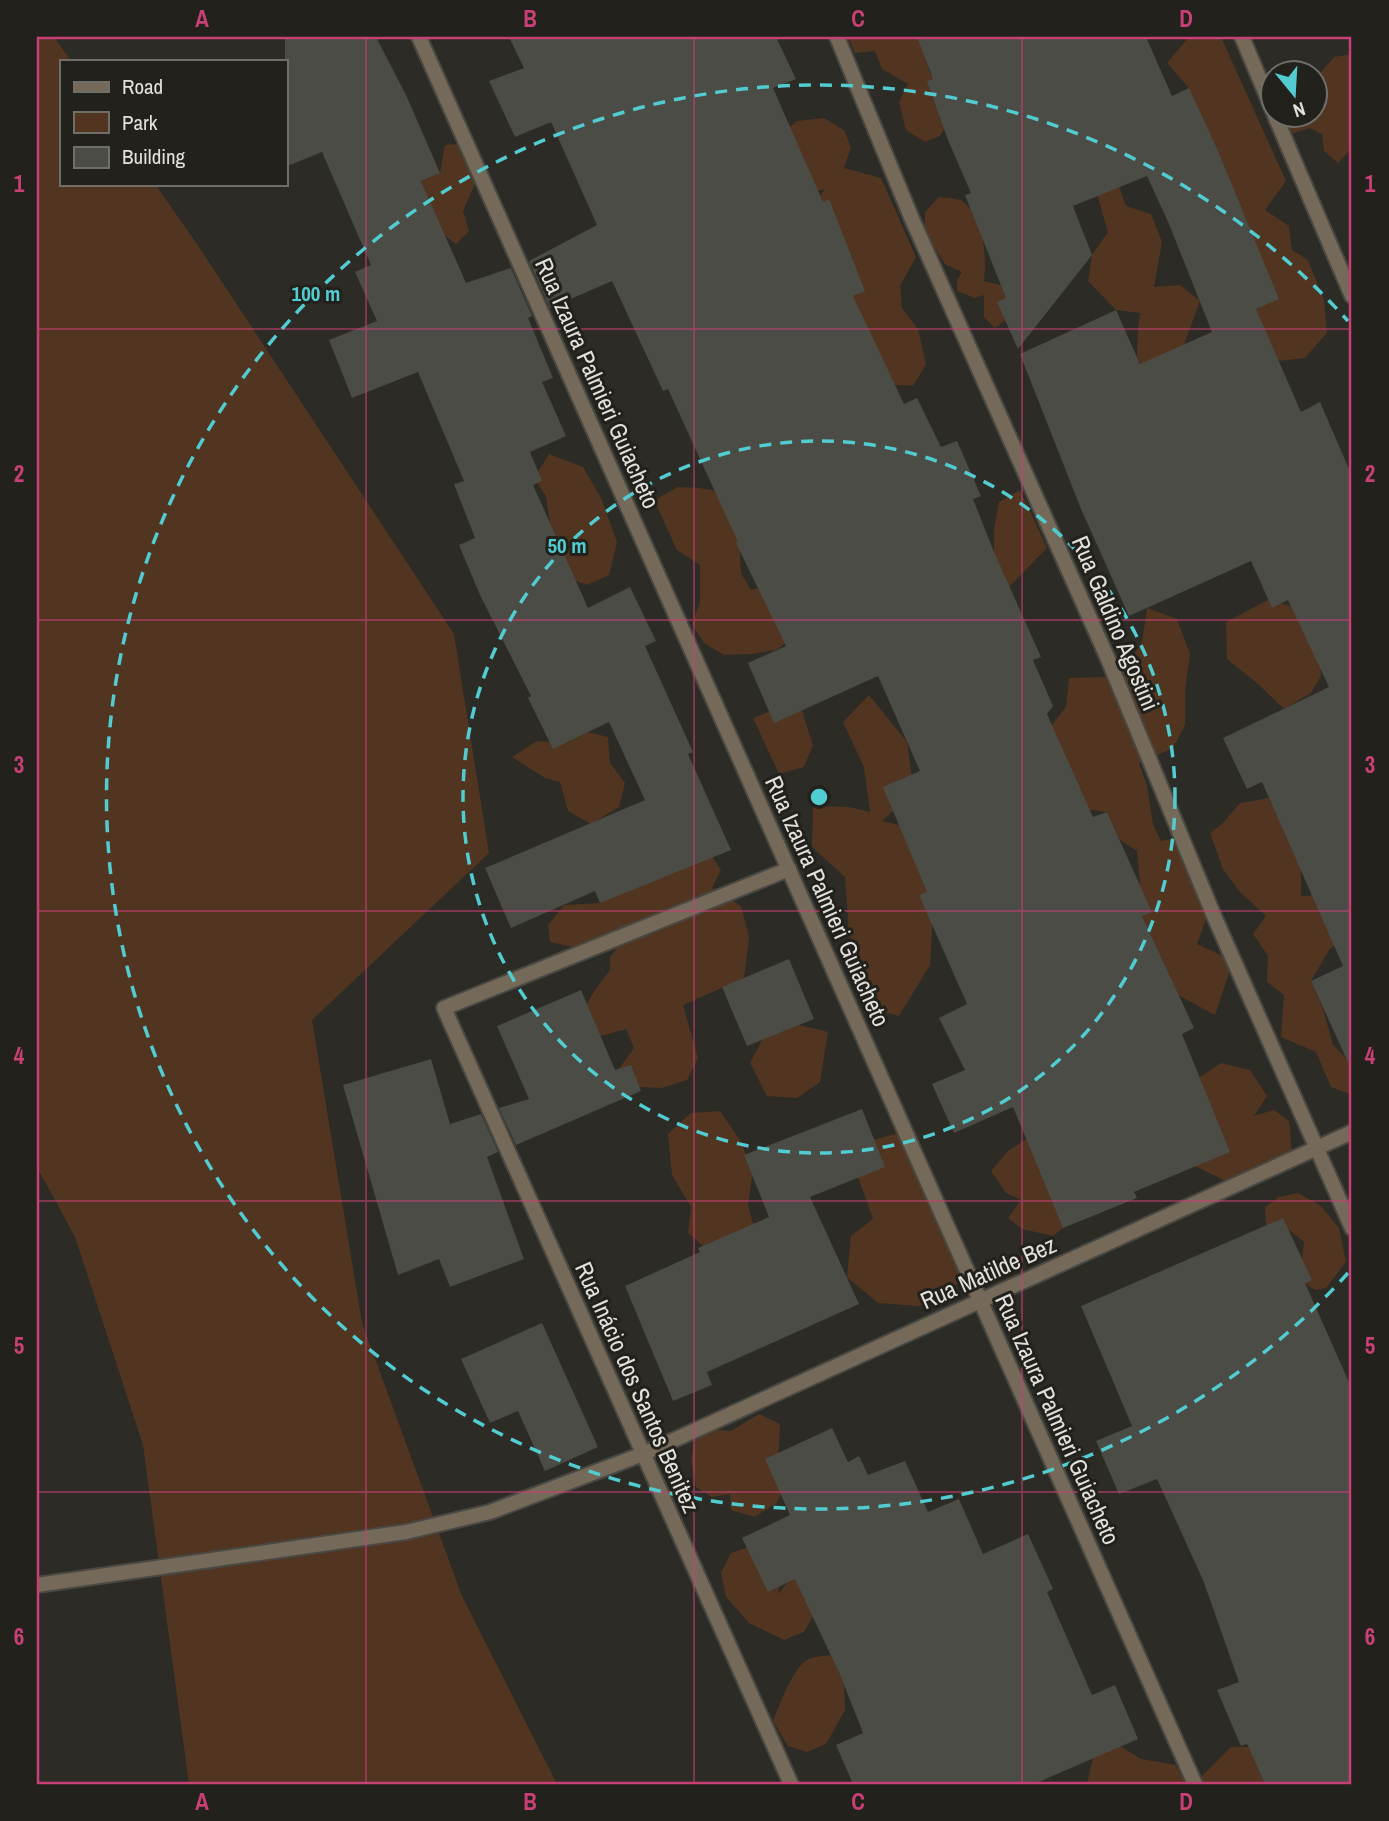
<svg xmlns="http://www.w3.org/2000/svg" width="1389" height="1821" viewBox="0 0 1389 1821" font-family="'Archivo Narrow',sans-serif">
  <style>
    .green { fill: #513521 }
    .building { fill: #4a4c45 }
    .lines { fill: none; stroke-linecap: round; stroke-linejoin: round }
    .minor-casing { stroke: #494842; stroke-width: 18 }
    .minor { stroke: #756a59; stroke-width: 14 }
    .grid { fill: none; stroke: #c84075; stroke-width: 2; stroke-opacity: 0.55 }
    .ring { fill: none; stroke: #52ccd1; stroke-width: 3.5; stroke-dasharray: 12 9 }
    .labels { text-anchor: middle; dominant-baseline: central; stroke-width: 6; stroke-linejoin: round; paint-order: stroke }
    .street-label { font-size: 24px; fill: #e2e1dd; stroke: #22211b }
    .centre { fill: #52ccd1; stroke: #22211b; stroke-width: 3.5 }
    .ring-label { font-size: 21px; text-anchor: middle; font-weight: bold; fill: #52ccd1; stroke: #22211b; stroke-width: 6; stroke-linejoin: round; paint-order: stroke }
    .neatline { fill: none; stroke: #c84075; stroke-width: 2.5 }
    .grid-label { font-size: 23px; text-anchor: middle; font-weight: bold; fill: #c84075 }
  </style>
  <rect width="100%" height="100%" fill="#2c2b25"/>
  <g class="green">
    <path d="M37,37H54L71,61H61V184H155L199,247L454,634L489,853L312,1020L362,1323L462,1596L557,1784H189L143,1445L75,1237L37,1167Z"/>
    <path d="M848,37H926L924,55L930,73L948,96L951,117L940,136L925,142L906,130L899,102L908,84L882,69L875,51L855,53Z"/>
    <path d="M1189,37H1221L1286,181L1265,210L1289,226L1292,250L1308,260L1324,300L1327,333L1305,358L1278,361L1253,356L1237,243L1244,214L1230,196L1189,88L1167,63Z"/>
    <path d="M1352,54V148L1338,163L1324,151L1322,134L1310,128L1291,134L1284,116H1316L1317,77L1334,57Z"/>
    <path d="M824,118L844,130L851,147L844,168L881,178L916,257L900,286L902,308L918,329L926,364L913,386L872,383L813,206L825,189L797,197L778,138L797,121Z"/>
    <path d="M458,144L477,179L463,211L469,231L456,244L443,234L421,181L440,173L445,145Z"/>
    <path d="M1117,181L1126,206L1151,214L1162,242L1154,287L1180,285L1200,301L1176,366L1146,376L1137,356L1138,328L1140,313L1116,310L1088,281L1092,255L1108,232L1095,187Z"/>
    <path d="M939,197C946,198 956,198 962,201C984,215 987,258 984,281L1004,286L1011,316L995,328L984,317V295L975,298L957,291V280L962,272L945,264L925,233V212Z"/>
    <path d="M549,454L583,467L601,498L617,542L609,575L587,585L557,574L546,496L534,478Z"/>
    <path d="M678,487C704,488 714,488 737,501L741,573L751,590L777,583L804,630L776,650L751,654L724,655L704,643L692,624L700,602V565L677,550L654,500Z"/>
    <path d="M1020,490L1047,548L1004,592L974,574L994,552V529L999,502Z"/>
    <path d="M1268,600L1291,606L1319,646L1321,676L1311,693L1284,709L1258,684L1227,659L1226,622Z"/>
    <path d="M1147,608L1177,619L1190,654L1185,690V725L1173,748L1139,763L1147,786L1153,824L1161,841L1177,838L1209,911L1197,944L1233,961L1215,1015L1178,995L1143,918L1137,851L1120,840L1107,812L1067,807L1049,754L1052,725L1066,707L1069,678L1104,677L1123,669L1142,643Z"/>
    <path d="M869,695L907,742L914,792L882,821L916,829L936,863L930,965L899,1016L884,1012L861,965L849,933L845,877L812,847L813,806L849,807L870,812L864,767L843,722Z"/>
    <path d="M784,706L802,711L813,745L804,767L779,774L753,718Z"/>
    <path d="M588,732L608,737L610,763L625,783L619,807L591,824L568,811L560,782L545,778L512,757L537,741L566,743Z"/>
    <path d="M1269,798L1301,870V896L1338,894L1352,918V930L1329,950L1311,981L1323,1009L1333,1045L1352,1064V1095L1331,1087L1316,1052L1281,1037L1284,995L1267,982L1268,956L1253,934L1266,916L1239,891L1223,869L1210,833L1223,823L1240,803Z"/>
    <path d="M699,837L721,870L712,888L741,906L749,937L744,978L683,1005L698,1058L687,1080L662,1088L638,1087L616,1073L634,1048L626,1029L601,1036L580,1015L595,990L610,970V957L619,946L609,939L594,952L550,942L548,925L564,905L600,903Z"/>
    <path d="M799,1025L828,1032L820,1082L797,1098L767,1096L750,1063L762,1040Z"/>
    <path d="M1221,1063L1250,1070L1267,1096L1254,1116L1274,1110L1289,1121L1292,1152L1226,1181L1195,1166L1194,1103L1200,1077Z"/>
    <path d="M720,1111L742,1143L752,1175L748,1206L753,1223L780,1221L703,1246L688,1233L691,1207L672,1175L668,1134L691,1113Z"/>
    <path d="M902,1132L962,1276L946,1301L918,1306L878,1303L847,1277L851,1236L873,1219L853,1163L874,1140Z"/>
    <path d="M1036,1133L1067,1193L1063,1228L1053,1236L1022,1229L1008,1218L1021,1200L1006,1193L991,1171L1008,1151Z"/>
    <path d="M1298,1193L1321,1206L1339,1228L1346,1262L1326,1288L1315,1290L1295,1276L1302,1260L1304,1242L1288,1229L1266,1225L1265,1207L1279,1197Z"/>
    <path d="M759,1414L780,1424L779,1446L776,1467L786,1484L776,1504L754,1517L731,1510L730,1494L712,1497L696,1487L691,1459L695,1439L712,1430L731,1431Z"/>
    <path d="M754,1545L780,1580L778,1594L788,1582L804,1575L816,1611L804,1632L784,1640L749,1623L726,1597L721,1573L731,1553Z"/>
    <path d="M831,1655L844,1684L845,1710L826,1744L807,1752L788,1746L773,1721C780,1704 793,1666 809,1659C815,1656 825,1656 831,1655Z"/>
    <path d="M1120,1746L1141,1759L1176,1765L1186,1784H1087L1093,1758Z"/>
    <path d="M1231,1747H1249L1265,1784H1194Z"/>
  </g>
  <g class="building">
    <path d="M285,37H376L406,95L440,173L421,181L466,283L511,268L532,316L528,318L553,378L542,382L566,436L530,452L542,481L533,485L588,608L630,587L656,641L645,646L693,752L688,754L731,850L600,903L595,891L511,928L485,868L645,800L609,722L553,749L528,698L531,696L480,595L459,545L475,538L454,484L464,481L418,372L352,398L329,340L377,321L355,272L371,265L322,152L285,167Z"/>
    <path d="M509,37H776L796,79L773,88L823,202L829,199L865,291L853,296L904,404L917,398L941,447L957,441L981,496L973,499L994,552L1041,657L1033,660L1053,706L1047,714L1093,817L1107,812L1152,912L1142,916L1194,1028L1182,1034L1230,1152L1134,1192L1137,1198L1063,1228L1013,1107L954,1133L932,1084L965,1070L939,1018L967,1004L919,895L927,892L883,787L920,771L878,676L774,723L748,663L786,646L736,543L738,542L668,389L663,391L612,281L550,308L529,261L597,225L551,122L515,137L489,81L524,68Z"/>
    <path d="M917,37H1146L1172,96L1189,88L1218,151L1279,299L1256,309L1301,412L1320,402L1352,476V1071L1311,981L1343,966L1262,782L1247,789L1223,738L1329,687L1288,600L1272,608L1251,561L1129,616L1081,509L1020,354L1116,310L1140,364L1212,332L1169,224L1147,176L1073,206L1092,255L1018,349L997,302L1006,298L965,195L971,193L948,140L927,81L933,79Z"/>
    <path d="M789,959L814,1019L747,1046L722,987Z"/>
    <path d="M581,990L615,1070L631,1065L641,1091L516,1145L499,1108L529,1099L497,1026Z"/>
    <path d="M431,1059L450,1124L481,1114L498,1152L487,1157L524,1259L450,1287L439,1259L398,1275L343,1085Z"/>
    <path d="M862,1109L885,1167L810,1197L859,1304L707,1372L712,1385L673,1401L625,1286L700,1252L698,1248L769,1217L744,1155Z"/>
    <path d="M1283,1218L1312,1280L1305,1283L1352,1389V1784H1265L1247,1744L1241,1746L1217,1690L1239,1682L1203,1580L1157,1479L1119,1494L1096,1441L1132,1426L1081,1306Z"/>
    <path d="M542,1323L598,1447L545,1471L518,1411L490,1423L461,1359Z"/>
    <path d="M832,1428L848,1462L859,1456L868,1475L905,1461L928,1512L959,1499L983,1554L1028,1534L1053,1589L1047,1592L1092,1695L1115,1685L1138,1739L1034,1784H853L836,1745L863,1733L841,1677L795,1579L768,1592L742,1538L790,1515L765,1459Z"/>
  </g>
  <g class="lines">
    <defs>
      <g id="minor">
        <path d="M419,37L1195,1784"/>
        <path d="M837,37L912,219L1108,659L1214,916L1352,1228"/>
        <path d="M1242,37L1274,113"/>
        <path d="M1275,116L1352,296"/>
        <path d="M789,869L444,1008L791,1784"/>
        <path d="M37,1585L406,1532L490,1512L643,1454L1352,1132"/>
      </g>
    </defs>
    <use href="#minor" class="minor-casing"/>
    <use href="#minor" class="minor"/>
  </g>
  <path class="grid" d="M366,37V1784M694,37V1784M1022,37V1784M37,329H1352M37,620H1352M37,911H1352M37,1201H1352M37,1492H1352"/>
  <g class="ring">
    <circle cx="819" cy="797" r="356"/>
    <path d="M1348 1273A712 712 0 1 1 1348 321"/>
  </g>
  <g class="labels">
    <g class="street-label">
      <text transform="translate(598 383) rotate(66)">Rua Izaura Palmieri Guiacheto</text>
      <text transform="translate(1116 623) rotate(67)">Rua Galdino Agostini</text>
      <text transform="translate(828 901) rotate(66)">Rua Izaura Palmieri Guiacheto</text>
      <text transform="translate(988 1272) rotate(-24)">Rua Matilde Bez</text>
      <text transform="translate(638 1387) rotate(66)">Rua Inácio dos Santos Benitez</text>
      <text transform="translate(1058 1419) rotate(66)">Rua Izaura Palmieri Guiacheto</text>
    </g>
  </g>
  <circle cx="819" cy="797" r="10" class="centre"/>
  <g class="ring-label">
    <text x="316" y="301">100 m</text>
    <text x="567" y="553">50 m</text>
  </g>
  <rect width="1389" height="1821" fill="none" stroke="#22211b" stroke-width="77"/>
  <rect x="60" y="60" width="228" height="126" fill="#22211b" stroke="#6f6e69" stroke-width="2"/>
  <rect x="74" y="82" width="35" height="10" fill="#756a59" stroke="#6f6e69" stroke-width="2"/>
  <text x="122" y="94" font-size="21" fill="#e2e1dd">Road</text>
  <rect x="74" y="112" width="35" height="21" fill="#513521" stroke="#6f6e69" stroke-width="2"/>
  <text x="122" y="130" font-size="21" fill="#e2e1dd">Park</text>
  <rect x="74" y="147" width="35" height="21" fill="#4a4c45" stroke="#6f6e69" stroke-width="2"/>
  <text x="122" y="164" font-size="21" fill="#e2e1dd">Building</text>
  <g transform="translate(1294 94) rotate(162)"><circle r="33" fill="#22211b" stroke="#6f6e69" stroke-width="2"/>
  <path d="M0-5L12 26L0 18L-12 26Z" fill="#52ccd1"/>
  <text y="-10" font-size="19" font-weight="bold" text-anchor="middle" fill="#e2e1dd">N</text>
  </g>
  <rect x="38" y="38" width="1312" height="1745" class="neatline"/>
  <g class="grid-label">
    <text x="202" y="27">A</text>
    <text x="530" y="27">B</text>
    <text x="858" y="27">C</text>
    <text x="1186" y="27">D</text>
    <text x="19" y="192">1</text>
    <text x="1370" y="192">1</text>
    <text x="19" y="482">2</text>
    <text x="1370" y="482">2</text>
    <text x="19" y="773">3</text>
    <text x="1370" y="773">3</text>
    <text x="19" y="1064">4</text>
    <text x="1370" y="1064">4</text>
    <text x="19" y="1354">5</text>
    <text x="1370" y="1354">5</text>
    <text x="19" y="1645">6</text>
    <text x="1370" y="1645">6</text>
    <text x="202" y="1810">A</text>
    <text x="530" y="1810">B</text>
    <text x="858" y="1810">C</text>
    <text x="1186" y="1810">D</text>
  </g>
</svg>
